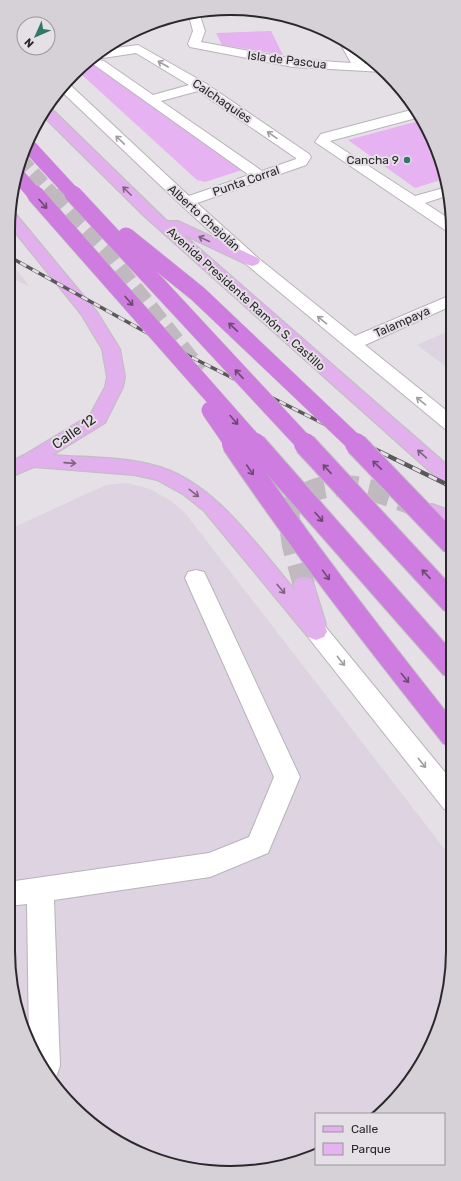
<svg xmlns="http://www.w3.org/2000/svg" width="461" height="1181" viewBox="0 0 461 1181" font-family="Rubik,sans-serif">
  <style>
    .built { fill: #ded3e0 }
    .green { fill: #e7b2f1 }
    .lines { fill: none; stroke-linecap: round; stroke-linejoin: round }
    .major-tunnel-far2 { stroke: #c0bac0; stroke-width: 14; stroke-dasharray: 14 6; stroke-linecap: butt }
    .major-tunnel-far1 { stroke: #c0bac0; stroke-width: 17; stroke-dasharray: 17 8; stroke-linecap: butt }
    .major-tunnel { stroke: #c0bac0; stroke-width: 22; stroke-dasharray: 22 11; stroke-linecap: butt }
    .minor-casing { stroke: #b8b3b9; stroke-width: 2 }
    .major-casing { stroke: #bfbebf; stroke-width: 2 }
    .minor { fill: #fff; fill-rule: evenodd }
    .major { fill: #e2b0ec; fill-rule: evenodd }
    .rail-far1-casing { stroke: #5b585b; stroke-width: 3.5 }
    .rail-casing { stroke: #5b585b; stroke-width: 4.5 }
    .rail-far1 { stroke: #e5dfe6; stroke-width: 2.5; stroke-dasharray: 7; stroke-linecap: butt }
    .rail { stroke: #e5dfe6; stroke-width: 3; stroke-dasharray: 9; stroke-linecap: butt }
    .highway-bridge-far2-casing { stroke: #bfbebf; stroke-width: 14; stroke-linecap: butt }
    .highway-bridge-far1-casing { stroke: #bfbebf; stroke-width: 18; stroke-linecap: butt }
    .highway-bridge-casing { stroke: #bfbebf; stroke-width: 24; stroke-linecap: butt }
    .highway-bridge-far2 { stroke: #ce7cdf; stroke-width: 14 }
    .highway-bridge-far1 { stroke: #ce7cdf; stroke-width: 17 }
    .highway-bridge { stroke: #ce7cdf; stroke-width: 22 }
    .oneway { stroke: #9f9e9f }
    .oneway2 { stroke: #7d6581 }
    .oneway3 { stroke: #6c4a72 }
    .poi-dot { fill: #31776c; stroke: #e5dfe6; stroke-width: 1.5 }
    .labels { text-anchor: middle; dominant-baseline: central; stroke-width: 4; stroke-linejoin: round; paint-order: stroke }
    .far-street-label { font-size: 12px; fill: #2a282a; stroke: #e5dfe6 }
    .far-poi-label { font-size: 12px; fill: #2a282a; stroke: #e5dfe6; text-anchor: end }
    .street-label { font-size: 14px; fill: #2a282a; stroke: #e5dfe6 }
    .rim { fill: none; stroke: #2a282a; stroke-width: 2 }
  </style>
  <rect width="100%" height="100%" fill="#e5dfe6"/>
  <g class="built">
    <path d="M8,259L29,286L8,277Z"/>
    <path d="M451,330L452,371L417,345Z"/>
    <path d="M127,483L150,489L171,501L185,513L453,860V950L441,1022L407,1086L377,1114H316V1151L274,1169L201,1171L119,1143L63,1097L20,1022L8,950V530L106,485Z"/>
  </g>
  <g class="green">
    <path d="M271,31L283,55L222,45L216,33Z"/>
    <path d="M92,62L242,170L205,182L197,180L81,74L80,71Z"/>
    <path d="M422,120L430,132L444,179L415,188L348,140Z"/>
  </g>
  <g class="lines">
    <path class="major-tunnel-far2" d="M20,158L53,195"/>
    <path class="major-tunnel-far1" d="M52,194L113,261L200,371"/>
    <path class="major-tunnel" d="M304,585L293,546L288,511C292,507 296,501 301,497C335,473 383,493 417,506"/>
    <defs>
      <g id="minor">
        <path d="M199,13L205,31L201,42L293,59L351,63L339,41L340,39L354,45L365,64L376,65L384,72L293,67L190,47L188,44L193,31L189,16Z"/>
        <path d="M138,45L205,83L309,154L311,157L306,165L197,203L258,258L355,336L451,295V306L365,345L452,415V431L445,429L246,264L181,205L60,90L63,84L67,82L189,196L249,175L93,64L99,60L104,61L153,95L189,85L136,53L103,58L99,57L108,49ZM198,91L296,158V159L262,171L161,101Z"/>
        <path d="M415,109L420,117L330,141L415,196L447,187L449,195L425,203L451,220V232L445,230L315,142L321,134Z"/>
        <path d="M196,570L204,572L207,578L300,777L268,853L210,877L54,900L60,1066L56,1077L52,1078L29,1039L27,904L8,906V882L209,853L249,837L274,777L185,578L188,572Z"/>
        <path d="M316,622L324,625L453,782V812L444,809L308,637L305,631L308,625Z"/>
      </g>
      <g id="major">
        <path d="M49,108L52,109L167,221H178L258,258L260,261L258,264L252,266L246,264L184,235L452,469V487L445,485L144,216L44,117Z"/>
        <path d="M11,212L15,213L97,312L120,349L125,377L123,387L105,423L53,455C89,458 137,456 171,471C222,493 259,548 295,590L293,585L296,579L304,577L312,579L326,624L325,627L327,631L324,637L316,640L308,637L204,511L184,495L157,480L134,475L34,467L8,478V463L24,455L90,415L105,387L107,377L102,349L81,314L9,225Z"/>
        <path d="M432,504L452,511V526L425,516L422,511L425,506Z"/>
      </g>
    </defs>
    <use href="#minor" class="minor-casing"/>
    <use href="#major" class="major-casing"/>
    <use href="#minor" class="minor"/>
    <use href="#major" class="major"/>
    <defs>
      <path id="rail-far1" d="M8,256L189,356L366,445"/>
      <path id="rail" d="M364,444L452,487"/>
    </defs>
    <use href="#rail-far1" class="rail-far1-casing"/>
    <use href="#rail" class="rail-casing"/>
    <use href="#rail-far1" class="rail-far1"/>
    <use href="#rail" class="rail"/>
    <defs>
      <g id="highway-bridge-far2">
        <path d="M28,145L74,195"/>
        <path d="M17,174L35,195"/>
      </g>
      <g id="highway-bridge-far1">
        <path d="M35,194L256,445"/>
        <path d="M73,194L306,445"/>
        <path d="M126,236L198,294L357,445"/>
        <path d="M210,410L234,445"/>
      </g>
      <g id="highway-bridge">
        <path d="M233,444C301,545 376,641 452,737"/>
        <path d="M255,444L452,668"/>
        <path d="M305,444L452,603"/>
        <path d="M356,444L452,544"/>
      </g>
    </defs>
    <use href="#highway-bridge-far2" class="highway-bridge-far2-casing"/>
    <use href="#highway-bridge-far1" class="highway-bridge-far1-casing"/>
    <use href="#highway-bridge" class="highway-bridge-casing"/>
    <use href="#highway-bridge-far2" class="highway-bridge-far2"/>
    <use href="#highway-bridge-far1" class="highway-bridge-far1"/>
    <use href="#highway-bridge" class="highway-bridge"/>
  </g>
  <defs><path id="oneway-shaft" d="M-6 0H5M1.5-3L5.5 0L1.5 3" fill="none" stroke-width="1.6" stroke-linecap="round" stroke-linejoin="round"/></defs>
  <g class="oneway">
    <use href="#oneway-shaft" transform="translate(163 64) rotate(-150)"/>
    <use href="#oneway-shaft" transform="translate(272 135) rotate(-145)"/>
    <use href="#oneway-shaft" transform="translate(120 140) rotate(-136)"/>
    <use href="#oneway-shaft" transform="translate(322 320) rotate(-141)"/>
    <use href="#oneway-shaft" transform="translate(421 401) rotate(-141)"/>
    <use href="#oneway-shaft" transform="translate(341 661) rotate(51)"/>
    <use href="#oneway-shaft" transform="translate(422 763) rotate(51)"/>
  </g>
  <g class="oneway2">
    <use href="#oneway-shaft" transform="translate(127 191) rotate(-135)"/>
    <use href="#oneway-shaft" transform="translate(204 239) rotate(-155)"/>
    <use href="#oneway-shaft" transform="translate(422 454) rotate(-139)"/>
    <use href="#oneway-shaft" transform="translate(70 463) rotate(4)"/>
    <use href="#oneway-shaft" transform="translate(194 493) rotate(38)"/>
    <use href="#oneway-shaft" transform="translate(281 589) rotate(50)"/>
  </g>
  <g class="oneway3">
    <use href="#oneway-shaft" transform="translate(43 204) rotate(49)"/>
    <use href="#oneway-shaft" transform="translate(129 301) rotate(49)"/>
    <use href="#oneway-shaft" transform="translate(233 327) rotate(-137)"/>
    <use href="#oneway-shaft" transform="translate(239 374) rotate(-133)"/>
    <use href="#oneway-shaft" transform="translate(234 420) rotate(49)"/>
    <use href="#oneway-shaft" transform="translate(377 465) rotate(-136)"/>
    <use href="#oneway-shaft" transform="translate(327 469) rotate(-133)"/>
    <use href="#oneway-shaft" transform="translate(250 470) rotate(56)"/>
    <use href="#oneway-shaft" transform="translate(319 517) rotate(49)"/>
    <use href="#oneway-shaft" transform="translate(426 574) rotate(-133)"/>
    <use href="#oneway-shaft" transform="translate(326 575) rotate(54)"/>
    <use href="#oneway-shaft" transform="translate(405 678) rotate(51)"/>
  </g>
  <circle class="poi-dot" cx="407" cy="160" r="4"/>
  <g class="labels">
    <g class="far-street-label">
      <text transform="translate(287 60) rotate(7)">Isla de Pascua</text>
      <text transform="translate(222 101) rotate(34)">Calchaquíes</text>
      <text transform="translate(246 181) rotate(-19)">Punta Corral</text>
      <text transform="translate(204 218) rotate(42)">Alberto Chejolán</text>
      <text transform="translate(246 299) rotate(42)">Avenida Presidente Ramón S. Castillo</text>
      <text transform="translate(402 322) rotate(-24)">Talampaya</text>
    </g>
    <g class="far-poi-label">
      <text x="399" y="160">Cancha 9</text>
    </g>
    <g class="street-label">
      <text transform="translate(74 432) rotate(-35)">Calle 12</text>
    </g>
  </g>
  <path d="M0 0H461V1181H0ZM230 15H231A215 215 0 0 1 446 230V951A215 215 0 0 1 231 1166H230A215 215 0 0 1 15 951V230A215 215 0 0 1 230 15Z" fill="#d6d0d7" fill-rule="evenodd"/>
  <path class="rim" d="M230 15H231A215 215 0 0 1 446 230V951A215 215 0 0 1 231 1166H230A215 215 0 0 1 15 951V230A215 215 0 0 1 230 15Z"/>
  <rect x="315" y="1113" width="130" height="52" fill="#e5dfe6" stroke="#9a969b"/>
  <rect x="323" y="1126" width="20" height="6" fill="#e2b0ec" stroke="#9a969b"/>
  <text x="351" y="1133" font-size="12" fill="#2a282a">Calle</text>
  <rect x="323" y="1143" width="20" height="12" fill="#e7b2f1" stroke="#9a969b"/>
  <text x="351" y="1153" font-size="12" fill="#2a282a">Parque</text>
  <g transform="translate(36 36) rotate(225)"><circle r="19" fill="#e5dfe6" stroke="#9a969b"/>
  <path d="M0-3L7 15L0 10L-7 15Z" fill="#31776c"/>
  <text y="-6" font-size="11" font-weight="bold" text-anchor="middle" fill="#2a282a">N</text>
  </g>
</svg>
